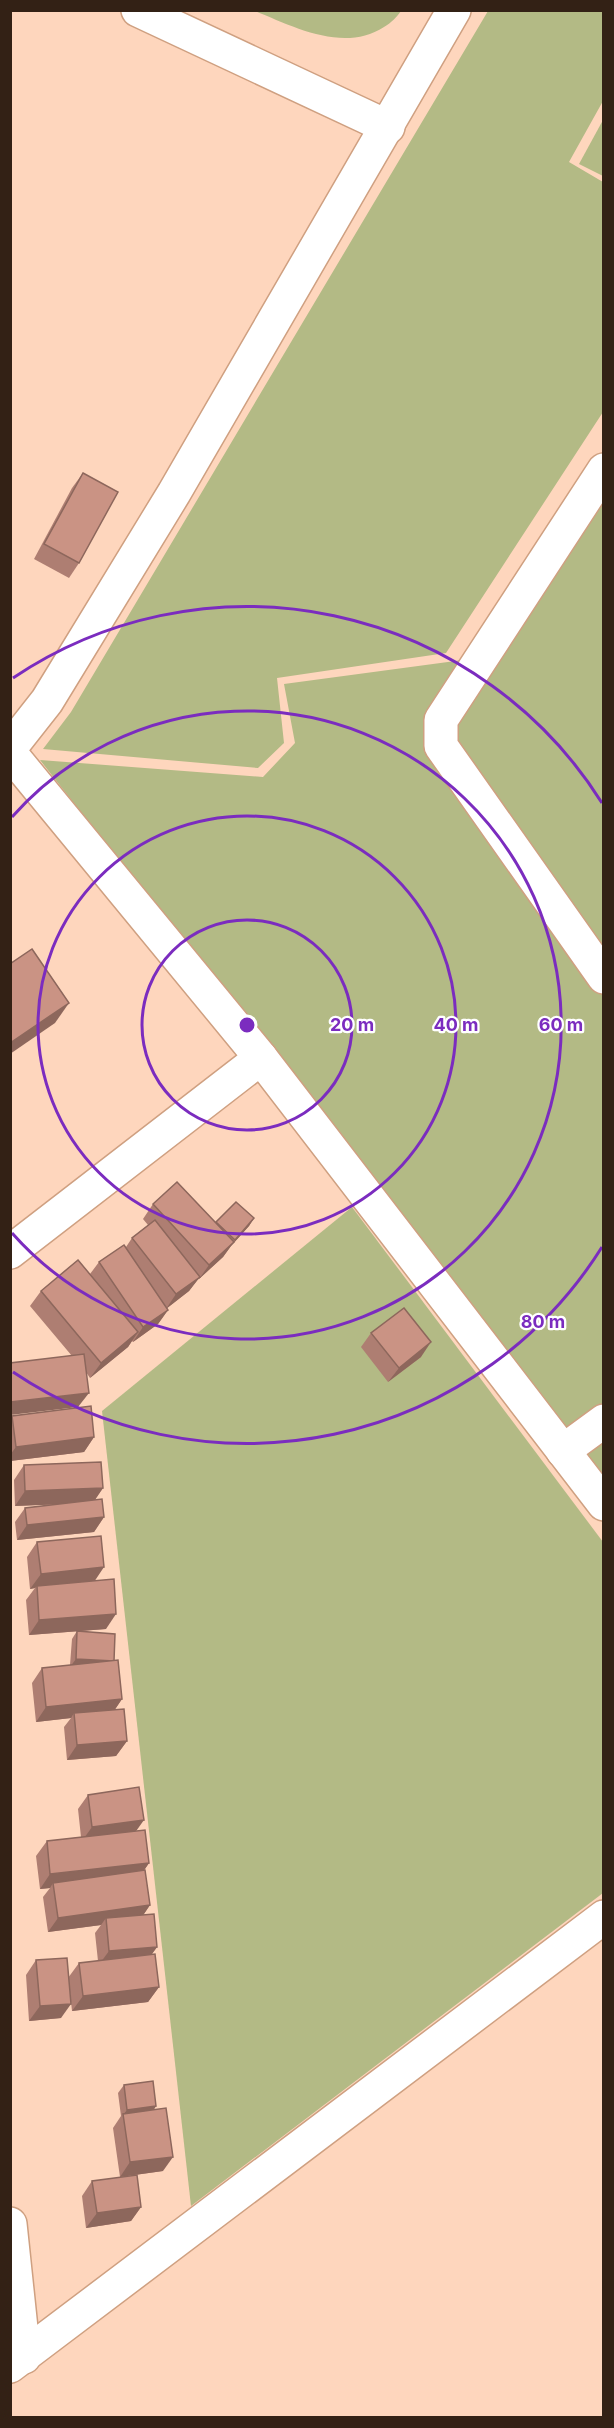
<svg xmlns="http://www.w3.org/2000/svg" width="614" height="2428" viewBox="0 0 614 2428" font-family="Inter,sans-serif">
  <style>
    .green { fill: #b3ba85 }
    .lines { fill: none; stroke-linecap: round; stroke-linejoin: round }
    .minor-casing { stroke: #cfa081; stroke-width: 36 }
    .minor { stroke: #fff; stroke-width: 33 }
    .wall { fill: #ae7e72 }
    .shaded-wall { fill: #8d675c }
    .building { fill: #ca9384; stroke: #8d675c; stroke-width: 1.5 }
    .ring { fill: none; stroke: #7b2cbf; stroke-width: 3 }
    .centre { fill: #7b2cbf; stroke: #fff; stroke-width: 3 }
    .ring-label { font-size: 18px; text-anchor: middle; font-weight: bold; fill: #7b2cbf; stroke: #fff; stroke-width: 4.5; stroke-linejoin: round; paint-order: stroke }
  </style>
  <rect width="100%" height="100%" fill="#fed6bd"/>
  <g class="green">
    <path d="M255,11L401,10V11C396,18 392,22 384,27C344,53 294,27 255,11Z"/>
    <path d="M488,11H603V101L569,162L603,182V412L446,653L277,678L284,743L258,768L43,749L71,712Z"/>
    <path d="M603,120V176L579,164Z"/>
    <path d="M603,496V1477L40,760L263,777L295,743L284,684L500,655Z"/>
    <path d="M352,1207L603,1542V1893L191,2206L102,1411Z"/>
  </g>
  <g class="lines">
    <defs>
      <g id="minor">
        <path d="M138,10L388,127"/>
        <path d="M604,470L441,720V746L604,977"/>
        <path d="M10,748L47,701L174,493L454,10"/>
        <path d="M10,753L261,1058L604,1504"/>
        <path d="M10,1252L261,1058"/>
        <path d="M563,1451L604,1421"/>
        <path d="M10,2224L24,2357"/>
        <path d="M10,2366L604,1917"/>
      </g>
    </defs>
    <use href="#minor" class="minor-casing"/>
    <use href="#minor" class="minor"/>
  </g>
  <g class="wall">
    <path d="M83,473L79,563L69,578L34,559L72,488Z"/>
    <path d="M153,1204L216,1223L254,1218L249,1226L231,1246L223,1257L199,1279H198L189,1291L167,1308L168,1310L158,1324L133,1342L132,1341L128,1347L90,1378L86,1372L78,1407L94,1437L84,1452L10,1461V1418L12,1416L74,1408L72,1356L30,1306L41,1291L90,1274L99,1262L126,1247L132,1238L148,1225L143,1219Z"/>
    <path d="M371,1333L421,1357L388,1382L361,1347Z"/>
    <path d="M24,1465L103,1488L94,1500L104,1517L94,1532L17,1540L15,1522L25,1508L58,1504L15,1506L14,1480Z"/>
    <path d="M37,1542L95,1581L106,1629L29,1635L26,1600L35,1588L30,1589L27,1557Z"/>
    <path d="M77,1631L114,1661L122,1699L115,1709L127,1741L116,1756L67,1760L64,1727L71,1718L36,1722L32,1683L42,1668L70,1665L72,1639Z"/>
    <path d="M88,1795L136,1831L149,1863L144,1870L150,1905L143,1915L157,1947L152,1954L159,1987L148,2002L72,2011L69,1983L61,2018L29,2021L26,1975L36,1960L68,1978L79,1963L98,1961L95,1933L101,1925L48,1932L43,1897L50,1888L40,1889L36,1856L47,1841L81,1837L78,1809Z"/>
    <path d="M124,2085L156,2106L154,2109L163,2171L120,2177L113,2128L121,2116L118,2093Z"/>
    <path d="M92,2181L141,2207L131,2221L86,2228L82,2196Z"/>
  </g>
  <g class="shaded-wall">
    <path d="M69,1003L55,1023L10,1054V1043Z"/>
    <path d="M254,1218L249,1226L231,1246L223,1257L199,1279L209,1265L233,1243Z"/>
    <path d="M200,1277L189,1291L166,1309L176,1294Z"/>
    <path d="M168,1310L158,1324L133,1342L143,1327Z"/>
    <path d="M138,1332L128,1347L90,1378L101,1363Z"/>
    <path d="M431,1342L421,1357L388,1382L399,1368Z"/>
    <path d="M89,1393L78,1407L10,1415V1402Z"/>
    <path d="M94,1437L84,1452L10,1461V1455L16,1447Z"/>
    <path d="M103,1488L93,1503L15,1506L25,1491Z"/>
    <path d="M104,1517L94,1532L17,1540L27,1525Z"/>
    <path d="M104,1567L94,1582L37,1586L35,1588L30,1589L41,1574Z"/>
    <path d="M116,1614L106,1629L29,1635L39,1620Z"/>
    <path d="M76,1659L113,1661L70,1667Z"/>
    <path d="M122,1699L112,1714L74,1713L71,1718L36,1722L46,1707Z"/>
    <path d="M127,1741L116,1756L67,1760L77,1745Z"/>
    <path d="M144,1820L134,1834L82,1841L92,1827Z"/>
    <path d="M149,1863L139,1878L53,1883L50,1888L40,1889L50,1874Z"/>
    <path d="M150,1905L140,1920L106,1918L101,1925L48,1932L58,1918Z"/>
    <path d="M157,1947L146,1962L98,1966L109,1951Z"/>
    <path d="M159,1987L148,2002L72,2011L83,1996Z"/>
    <path d="M71,2004L61,2018L29,2021L40,2006Z"/>
    <path d="M156,2106L151,2114L123,2115L127,2110Z"/>
    <path d="M173,2157L163,2171L120,2177L130,2162Z"/>
    <path d="M141,2207L131,2221L86,2228L97,2213Z"/>
  </g>
  <g class="building">
    <path d="M83,473L118,492L79,563L44,544Z"/>
    <path d="M32,949L69,1003L10,1043V964Z"/>
    <path d="M177,1182L234,1242L209,1265L153,1204Z"/>
    <path d="M236,1202L254,1218L235,1240L216,1222Z"/>
    <path d="M155,1220L200,1277L176,1294L132,1238Z"/>
    <path d="M124,1245L168,1310L143,1327L99,1262Z"/>
    <path d="M78,1260L138,1332L101,1363L41,1291Z"/>
    <path d="M404,1308L431,1342L399,1368L371,1333Z"/>
    <path d="M84,1354L89,1393L10,1402V1363Z"/>
    <path d="M91,1406L94,1437L16,1447L12,1416Z"/>
    <path d="M101,1462L103,1488L25,1491L24,1465Z"/>
    <path d="M102,1499L104,1517L27,1525L25,1508Z"/>
    <path d="M101,1536L104,1567L41,1574L37,1542Z"/>
    <path d="M114,1579L116,1614L39,1620L37,1586Z"/>
    <path d="M77,1631L115,1634L114,1661L76,1659Z"/>
    <path d="M118,1660L122,1699L46,1707L42,1668Z"/>
    <path d="M124,1709L127,1741L77,1745L74,1713Z"/>
    <path d="M139,1787L144,1820L92,1827L88,1795Z"/>
    <path d="M145,1830L149,1863L50,1874L47,1841Z"/>
    <path d="M145,1870L150,1905L58,1918L53,1883Z"/>
    <path d="M154,1914L157,1947L109,1951L106,1918Z"/>
    <path d="M155,1954L159,1987L83,1996L79,1963Z"/>
    <path d="M67,1958L71,2004L40,2006L36,1960Z"/>
    <path d="M153,2081L156,2106L127,2110L124,2085Z"/>
    <path d="M166,2108L173,2157L130,2162L123,2114Z"/>
    <path d="M137,2175L141,2207L97,2213L92,2181Z"/>
  </g>
  <g class="ring">
    <circle cx="247" cy="1025" r="105"/>
    <circle cx="247" cy="1025" r="209"/>
    <path d="M12 817A314 314 0 1 1 12 1233"/>
    <path d="M602 1247A419 419 0 0 1 13 1372M13 678A419 419 0 0 1 602 803"/>
  </g>
  <circle cx="247" cy="1025" r="9" class="centre"/>
  <g class="ring-label">
    <text x="352" y="1031">20 m</text>
    <text x="456" y="1031">40 m</text>
    <text x="561" y="1031">60 m</text>
    <text x="543" y="1328">80 m</text>
  </g>
  <rect width="614" height="2428" fill="none" stroke="#332115" stroke-width="24"/>
</svg>
